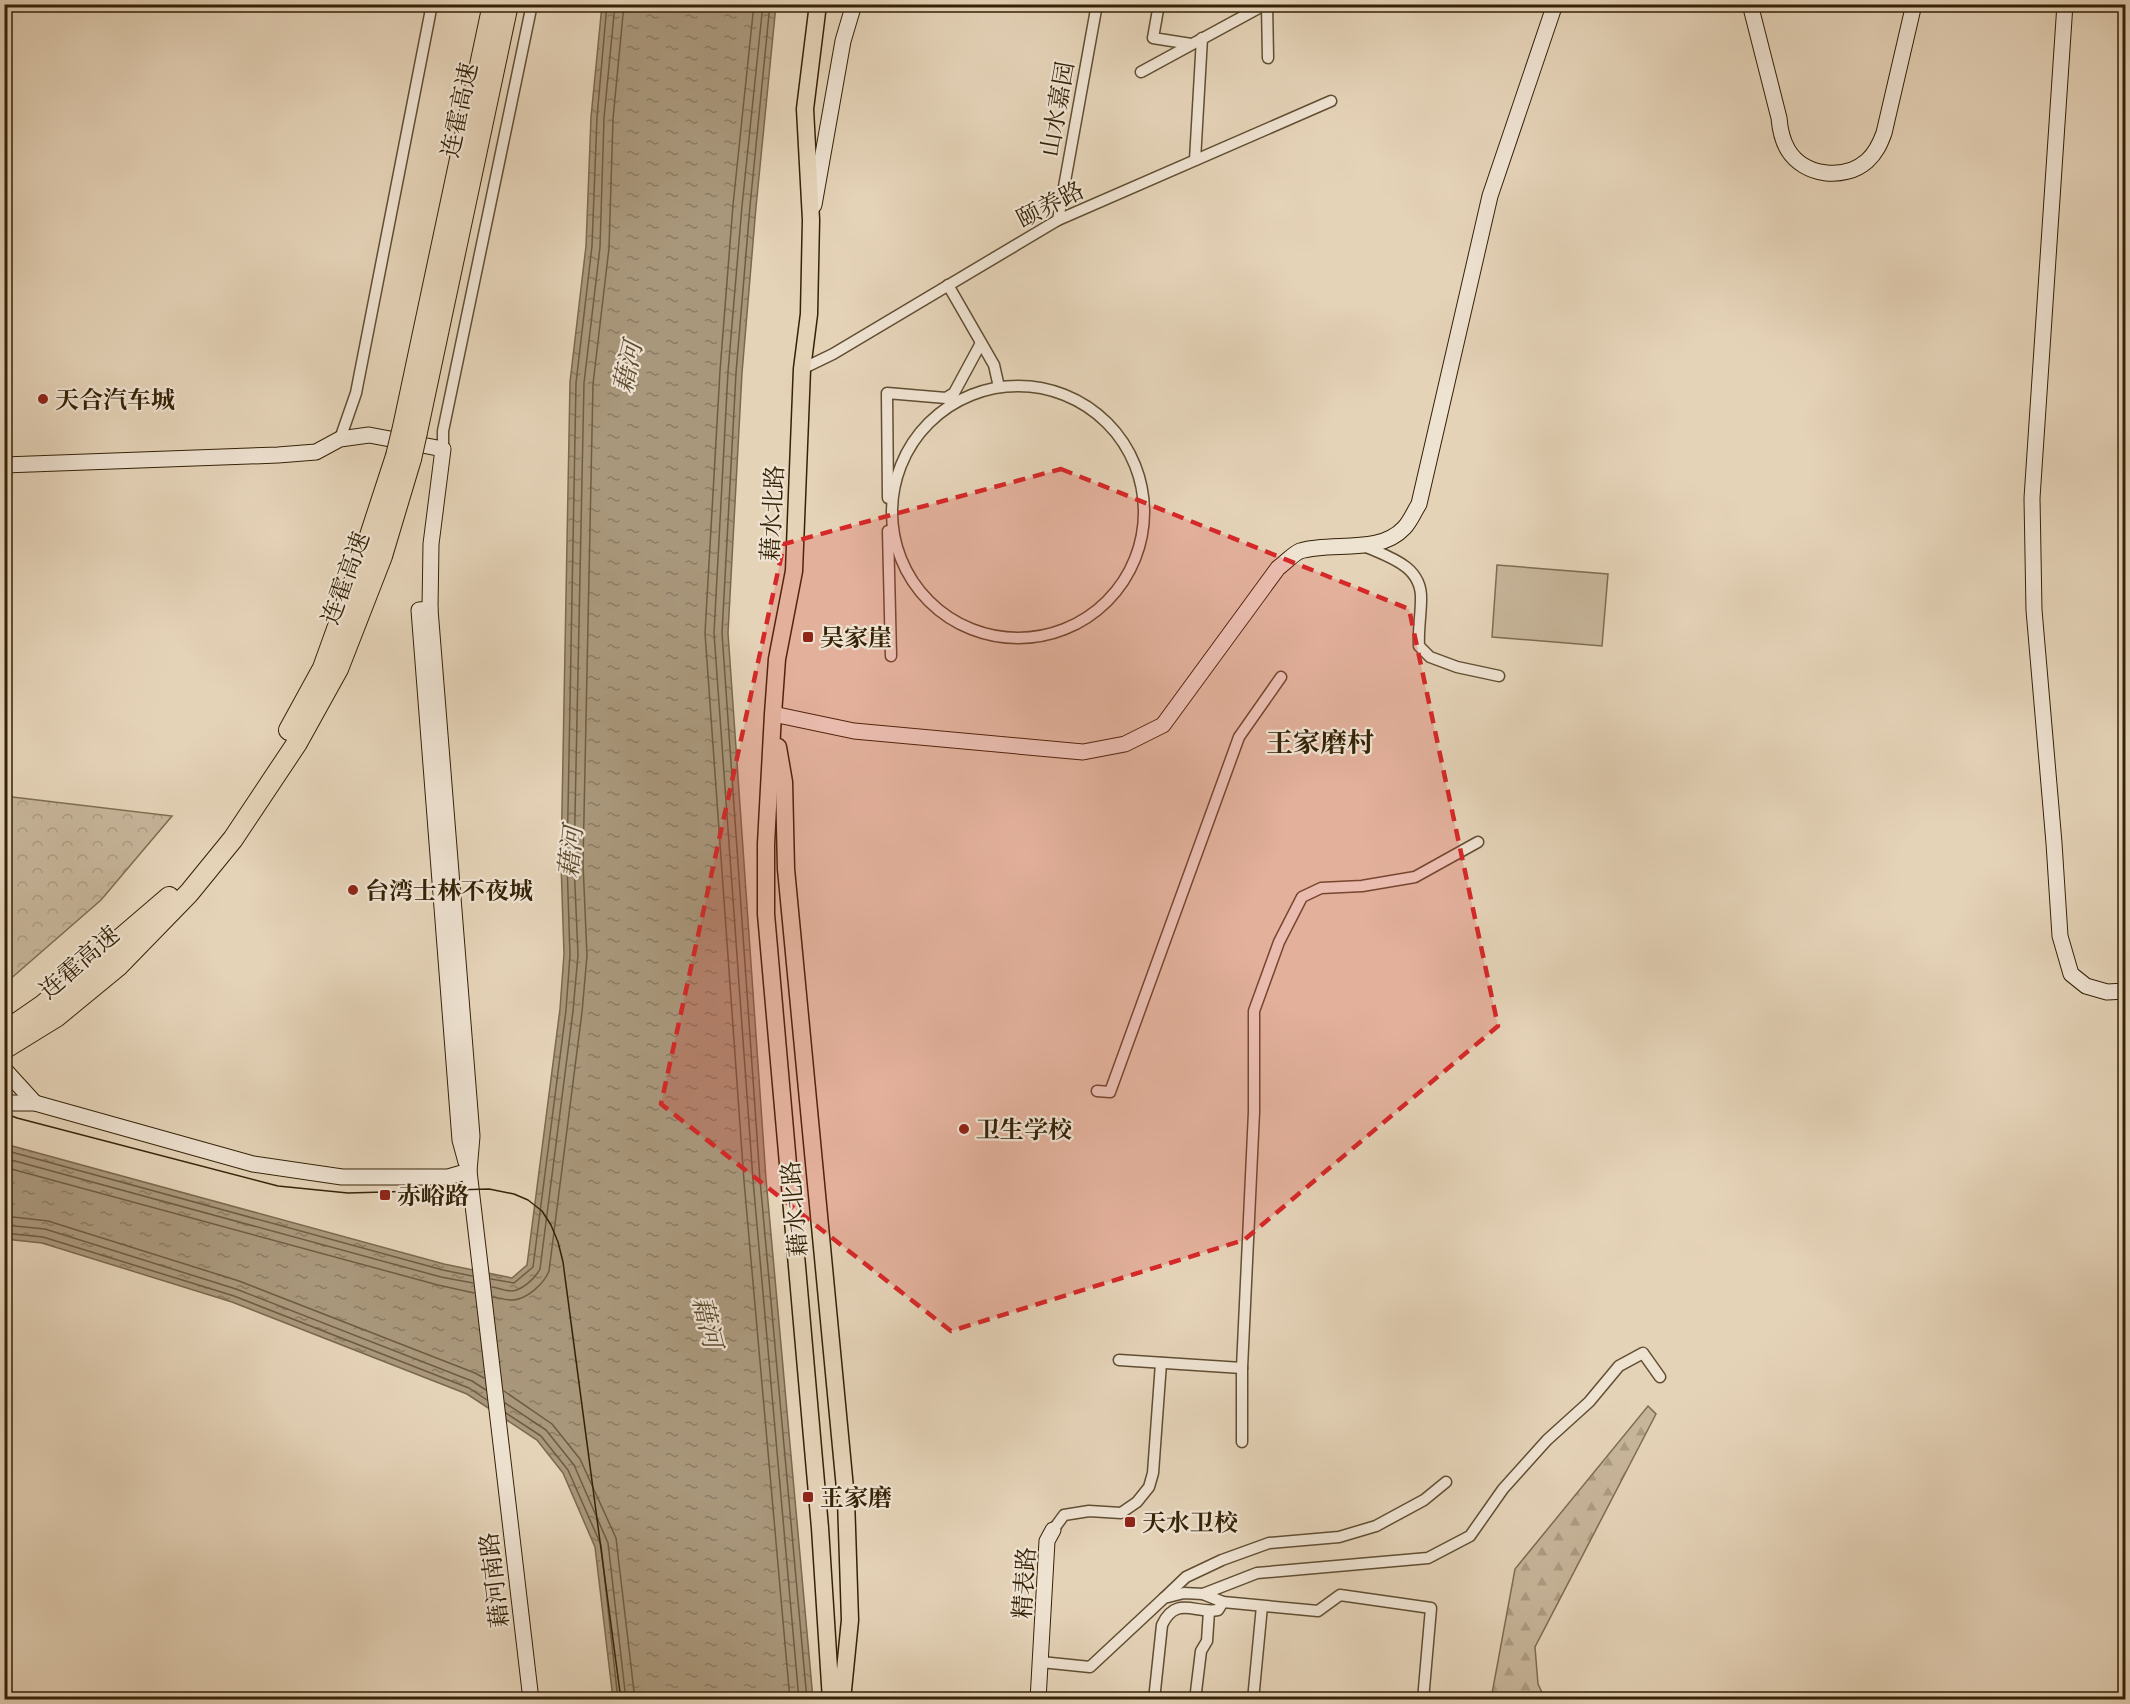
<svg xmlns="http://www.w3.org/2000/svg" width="2130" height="1704" viewBox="0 0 2130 1704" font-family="'Gentium Book Plus','Noto Serif SC',serif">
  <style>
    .forest { fill: url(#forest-firs); stroke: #7e6c50; stroke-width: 1.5 }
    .park { fill: url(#park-crowns); stroke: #7e6c50; stroke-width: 1.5 }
    .pitch { fill: #c7b59a; stroke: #7e6c50; stroke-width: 1.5 }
    .water { fill: url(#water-ripples); stroke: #7b684c; stroke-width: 1.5 }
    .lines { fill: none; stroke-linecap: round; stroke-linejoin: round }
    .shore { stroke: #6f5c40; stroke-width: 1.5 }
    .street-casing { stroke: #614e32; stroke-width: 13 }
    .secondary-casing { stroke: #352206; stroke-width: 17 }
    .primary-casing { stroke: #352206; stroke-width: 19 }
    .highway-casing { stroke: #352206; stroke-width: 22 }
    .street { stroke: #eee2d1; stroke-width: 10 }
    .secondary { stroke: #eee2d1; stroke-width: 15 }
    .primary { stroke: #e5d3b8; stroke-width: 16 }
    .highway { stroke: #e5d3b8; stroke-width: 20 }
    .tram { stroke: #352206; stroke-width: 1.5 }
    .highway-bridge-casing { stroke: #352206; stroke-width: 22; stroke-linecap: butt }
    .highway-bridge { stroke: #e5d3b8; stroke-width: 20 }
    .marked { fill: #d62828; fill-opacity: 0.2; stroke: #d62828; stroke-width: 4.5; stroke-dasharray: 12 8; stroke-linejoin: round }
    .poi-dot { fill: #8f2418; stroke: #eee2d1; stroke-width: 2 }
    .labels { text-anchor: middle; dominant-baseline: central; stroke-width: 4.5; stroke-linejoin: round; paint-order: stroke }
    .street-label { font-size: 24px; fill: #352206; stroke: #eee2d1 }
    .poi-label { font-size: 24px; font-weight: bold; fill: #352206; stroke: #eee2d1; text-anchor: start }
    .water-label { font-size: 26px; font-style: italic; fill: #5e4b2f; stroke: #eee2d1 }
    .quarter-label { font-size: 27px; font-weight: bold; fill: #352206; stroke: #eee2d1 }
  </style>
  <defs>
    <pattern id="forest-firs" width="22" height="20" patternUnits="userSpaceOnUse" patternTransform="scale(1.5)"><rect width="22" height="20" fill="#c7b59a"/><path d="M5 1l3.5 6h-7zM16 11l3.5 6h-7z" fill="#ac9b83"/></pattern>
    <pattern id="park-crowns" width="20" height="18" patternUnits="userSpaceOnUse" patternTransform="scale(1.5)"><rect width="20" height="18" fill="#c7b59a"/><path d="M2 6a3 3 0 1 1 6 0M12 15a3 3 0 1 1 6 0" fill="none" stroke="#ac9b83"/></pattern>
    <pattern id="water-ripples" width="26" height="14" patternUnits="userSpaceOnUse" patternTransform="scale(1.5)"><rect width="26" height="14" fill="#a9977b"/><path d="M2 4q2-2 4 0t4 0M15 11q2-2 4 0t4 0" fill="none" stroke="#8a7b63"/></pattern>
  </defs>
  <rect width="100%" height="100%" fill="#e5d3b8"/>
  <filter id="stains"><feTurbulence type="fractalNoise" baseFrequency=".00333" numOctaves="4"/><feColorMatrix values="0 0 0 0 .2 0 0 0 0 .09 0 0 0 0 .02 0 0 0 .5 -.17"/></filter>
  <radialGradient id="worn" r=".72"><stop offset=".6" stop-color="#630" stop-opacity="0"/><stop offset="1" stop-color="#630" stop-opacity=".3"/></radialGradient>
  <path class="forest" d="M1648,1406L1656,1414L1535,1647L1538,1684L1545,1699H1491L1515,1569Z"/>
  <path class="park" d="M4,796L172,816L101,900L8,981L4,980Z"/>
  <path class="pitch" d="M1497,565L1608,574L1602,646L1492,637Z"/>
  <path class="water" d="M602,5H776L756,207L742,373L728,633L766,1179L813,1699H613L595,1547L563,1473L537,1440L467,1394L232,1302L42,1243L5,1239V1144L444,1264L512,1278L527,1265L560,1009L564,954L561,863L570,382L586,246L591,117Z"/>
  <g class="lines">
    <g class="shore">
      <path d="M754,4L733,205L720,371L705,633L744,1181L790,1700"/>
      <path d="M763,4L742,206L728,372L714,633L753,1180L799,1700"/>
      <path d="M770,4L750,206L736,373L722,633L760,1180L807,1700"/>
      <path d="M4,1150L443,1270L472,1276"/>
      <path d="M4,1158L441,1277L473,1283"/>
      <path d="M4,1167L438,1285L474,1293"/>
      <path d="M4,1216L48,1221L239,1281L475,1373L484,1378"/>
      <path d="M4,1225L45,1229L236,1289L472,1381L486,1390"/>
      <path d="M4,1233L43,1237L234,1296L469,1388L487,1400"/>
      <path d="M491,1279L514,1283L533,1267L566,1010L570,955L567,863L576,383L592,246L597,117L607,4"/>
      <path d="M492,1287C498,1288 506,1291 512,1291C523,1290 536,1277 540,1269L573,1011L578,955L574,863L584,383L600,247L604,118L615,4"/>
      <path d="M493,1297C499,1298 506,1300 512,1300C526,1300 544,1284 549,1271L582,1012L587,956L583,863L593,384L609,248L613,119L624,4"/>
      <path d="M504,1391L552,1424L580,1459L616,1538L635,1700"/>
      <path d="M505,1403L546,1430L574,1465L608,1543L626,1700"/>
      <path d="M506,1413L541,1436L568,1470L601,1545L618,1700"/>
    </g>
    <defs>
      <g id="street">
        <path d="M1159,4L1153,38L1191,44"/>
        <path d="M1267,4L1268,58"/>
        <path d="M1141,72L1266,4"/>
        <path d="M1195,160L1202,38"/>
        <path d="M1058,220L1097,4"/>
        <path d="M948,285L994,365L999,387"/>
        <path d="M802,369L833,354L1058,220L1331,101"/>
        <circle cx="1018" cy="512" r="126"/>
        <path d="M340,439L356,393L432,4"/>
        <path d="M443,449V431L532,4"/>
        <path d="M888,498L887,393L946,398L954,393L981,343"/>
        <path d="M888,531L891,656"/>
        <path d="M1364,546C1389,557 1422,566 1421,599C1421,615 1418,630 1419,646L1430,657L1457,667L1499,676"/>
        <path d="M1097,1091L1110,1092L1239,737L1281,677"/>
        <path d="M1119,1360L1242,1368"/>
        <path d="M1242,1442V1368L1254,1112V1011L1279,942L1302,897L1321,888L1362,886L1415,877L1478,842"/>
        <path d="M1053,1530L1064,1515L1089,1511L1121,1513L1137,1502L1149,1487L1153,1473L1161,1363"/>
        <path d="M1203,1594L1223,1602L1318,1611L1340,1595L1431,1608L1423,1700"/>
        <path d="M1164,1598L1186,1577L1222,1560L1269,1543L1339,1537L1376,1526L1424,1500L1446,1482"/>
        <path d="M1041,1662L1090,1667L1164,1598L1184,1593L1203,1594L1257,1573L1428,1558L1470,1536L1503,1489L1547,1440L1589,1402L1619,1366L1643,1353L1660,1377"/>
        <path d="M1154,1700L1162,1625C1176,1595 1195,1614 1218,1610L1223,1602"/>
        <path d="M1195,1700L1201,1651L1207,1641L1209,1611"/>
        <path d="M1253,1700L1262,1606"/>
      </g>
      <g id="secondary">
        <path d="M1750,4L1779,118C1780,130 1782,140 1788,150C1804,176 1844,181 1867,161C1876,153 1880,144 1884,133L1914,4"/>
        <path d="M2065,4L2032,498L2034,610L2054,843L2060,936L2071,974L2086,986L2107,992L2126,991"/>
        <path d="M814,205L843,41L854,4"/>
        <path d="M4,465L278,455L316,452L340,439L369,435L443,449L431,544L430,609L472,1136L469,1171L531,1700"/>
        <path d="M430,609L419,610L460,1140L466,1162"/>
        <path d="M773,714L854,731L1083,752L1125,744L1163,725L1278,568C1285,563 1293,554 1300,551C1332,541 1379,555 1404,528C1410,522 1414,512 1419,504L1490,196L1555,4"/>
        <path d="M4,1069L35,1103"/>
        <path d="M4,1103H35L253,1164L342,1177H448L469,1171"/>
        <path d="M1038,1700L1047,1541L1053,1530"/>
      </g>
      <g id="primary">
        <path d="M818,4L805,109L811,220L809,314L802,369L794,571L777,659L773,714L766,844V914L820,1528L831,1700"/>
        <path d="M778,747L784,782L786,869L846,1499L850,1620L842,1700"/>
      </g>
      <g id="highway">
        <path d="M403,427L493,4"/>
        <path d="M417,432L508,4"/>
        <path d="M289,730L323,668L363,557L396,456"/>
        <path d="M4,1032L43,1005L169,897"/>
        <path d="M4,1049L56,1017L118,966L189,893L233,839L297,743L338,669L382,556L411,459"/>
      </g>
    </defs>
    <use href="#street" class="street-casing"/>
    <use href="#secondary" class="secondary-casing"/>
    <use href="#primary" class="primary-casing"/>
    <use href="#highway" class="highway-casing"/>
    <use href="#street" class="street"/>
    <use href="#secondary" class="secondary"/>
    <use href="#primary" class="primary"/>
    <use href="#highway" class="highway"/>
    <path class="tram" d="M4,1113L17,1118L278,1186L348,1193L489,1189L514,1194L528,1200L542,1211L551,1225L558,1242L563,1262L621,1700"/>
    <defs>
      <g id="highway-bridge">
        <path d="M396,456L403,427"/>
        <path d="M411,459L417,432"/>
      </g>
    </defs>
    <use href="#highway-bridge" class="highway-bridge-casing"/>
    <use href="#highway-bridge" class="highway-bridge"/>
  </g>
  <path class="marked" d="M1061,469L1409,609L1498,1026L1244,1240L951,1331L661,1104L784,544Z"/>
  <g class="poi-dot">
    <circle cx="43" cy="399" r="6"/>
    <rect x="802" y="631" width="12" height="12" rx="3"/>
    <circle cx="353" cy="890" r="6"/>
    <circle cx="964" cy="1129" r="6"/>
    <rect x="379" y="1189" width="12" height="12" rx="3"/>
    <rect x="802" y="1491" width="12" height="12" rx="3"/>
    <rect x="1124" y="1516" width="12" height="12" rx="3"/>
  </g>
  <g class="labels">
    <g class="street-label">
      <text transform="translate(1057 109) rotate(-80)">山水嘉园</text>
      <text transform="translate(459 110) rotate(-78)">连霍高速</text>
      <text transform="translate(1050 204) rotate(-27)">颐养路</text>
      <text transform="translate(772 513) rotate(-87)">藉水北路</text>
      <text transform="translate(345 578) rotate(-70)">连霍高速</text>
      <text transform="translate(79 962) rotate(-41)">连霍高速</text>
      <text transform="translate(794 1209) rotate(-95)">藉水北路</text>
      <text transform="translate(494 1580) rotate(-97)">藉河南路</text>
      <text transform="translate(1024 1583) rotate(-86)">精表路</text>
    </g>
    <g class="poi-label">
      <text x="55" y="399">天合汽车城</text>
      <text x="820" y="637">吴家崖</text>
      <text x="365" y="890">台湾士林不夜城</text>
      <text x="976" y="1129">卫生学校</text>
      <text x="397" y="1195">赤峪路</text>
      <text x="820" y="1497">王家磨</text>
      <text x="1142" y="1522">天水卫校</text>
    </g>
    <g class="water-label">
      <text transform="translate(627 367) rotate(-77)">藉河</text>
      <text transform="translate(570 852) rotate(-84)">藉河</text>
      <text transform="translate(708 1322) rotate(76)">藉河</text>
    </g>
    <g class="quarter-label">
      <text x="1320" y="742">王家磨村</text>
    </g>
  </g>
  <rect width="2130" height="1704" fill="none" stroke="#e5d3b8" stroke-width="24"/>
  <rect x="6" y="6" width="2118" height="1692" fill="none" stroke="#352206" stroke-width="3"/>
  <rect x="12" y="12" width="2106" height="1680" fill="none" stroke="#352206" stroke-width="1.5"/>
  <rect width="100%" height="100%" filter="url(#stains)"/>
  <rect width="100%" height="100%" fill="url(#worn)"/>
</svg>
